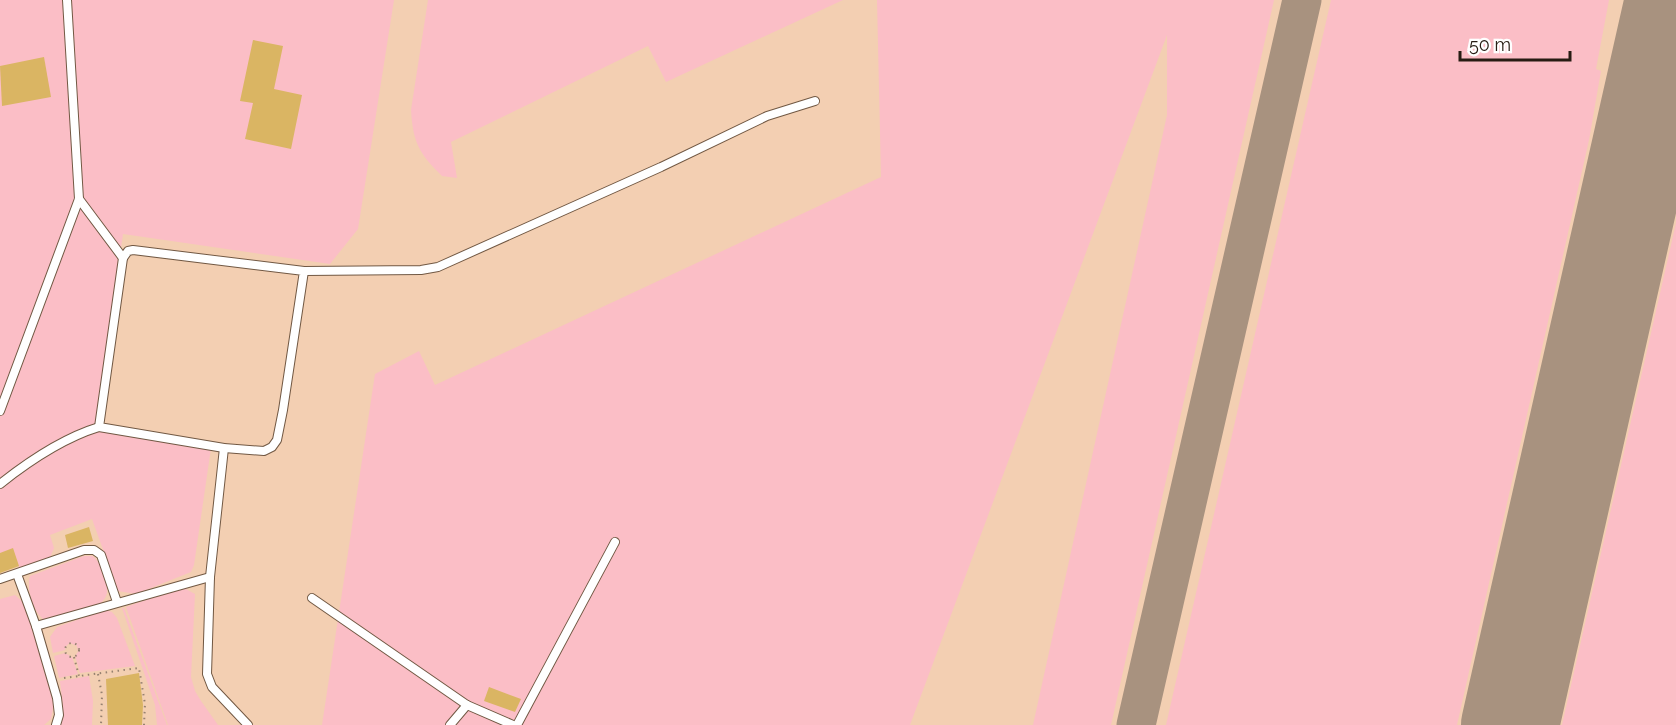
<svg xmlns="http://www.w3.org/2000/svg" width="1676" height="725" viewBox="0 0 1676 725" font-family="Raleway,sans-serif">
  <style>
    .built { fill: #f3cfb2 }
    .green { fill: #fbbec6 }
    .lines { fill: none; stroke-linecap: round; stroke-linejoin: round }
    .taxiway { stroke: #a8927f; stroke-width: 39 }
    .runway { stroke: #a8927f; stroke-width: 98 }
    .building { fill: #dab563 }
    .lane-casing { stroke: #715843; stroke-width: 10 }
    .path { stroke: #968170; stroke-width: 2; stroke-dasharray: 1.5 4.5; stroke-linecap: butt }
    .lane { stroke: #fff; stroke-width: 8 }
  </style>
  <rect width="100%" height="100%" fill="#fbddc5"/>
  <rect class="built" x="0" y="0" width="1676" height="725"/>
  <g class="green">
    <path d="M0,0H394L358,229L330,264L123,234L95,427L211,448L194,565L191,572L136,594L118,591L92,519L50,535L54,548L49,560L20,570L13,549L0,554Z"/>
    <path d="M428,0H843L666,82L648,46L451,142L457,178L442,176C419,153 413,143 411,110Z"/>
    <path d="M877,0H1274L1111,725H1033L1167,115V35L910,725H322L375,374L419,351L435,385L881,177Z"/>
    <path d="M1331,0H1609L1596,69L1601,71L1589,140L1457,725H1166Z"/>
    <path d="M1676,223V725H1562Z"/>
    <path d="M84,556H92C101,561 108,582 107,593C106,598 102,602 99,605L45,620C33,614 26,587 30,576Z"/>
    <path d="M182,587L195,594L191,677L195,691L201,701L218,725H168L126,607Z"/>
    <path d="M15,595L25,604L54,703L51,719L44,725H0V599Z"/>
    <path d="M122,608H124L167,725H157L155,705Z"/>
    <path d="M105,610L112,612L117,618L135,666L80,673L75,656L78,652L77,646L70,643L67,645L65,650L53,653L50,637L57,627Z"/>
    <path d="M65,653L72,657L78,674L59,678L54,656Z"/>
    <path d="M89,676L93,701L92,725H61L63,708L60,681Z"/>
  </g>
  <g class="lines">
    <g class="taxiway">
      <path d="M1617,253L1643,59L1645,0"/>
      <path d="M1136,725L1302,0"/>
    </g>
    <path class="runway" d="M1510,725L1674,0"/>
  </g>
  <g class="building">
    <path d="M253,40L283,46L274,89L302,95L291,149L245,139L253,103L240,101Z"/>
    <path d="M44,57L51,97L2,106L0,66Z"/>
    <path d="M89,527L93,541L68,548L65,535Z"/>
    <path d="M13,548L19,566L0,573V553Z"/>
    <path d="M139,673L143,705L142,725H108L106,679Z"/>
    <path d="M489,687L521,699L515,712L484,701Z"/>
  </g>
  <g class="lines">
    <defs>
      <g id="lane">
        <path d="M79,199L123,258"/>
        <path d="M133,250L304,271L283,410L277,440L272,447L264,451L224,448L99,427L123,258L128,251Z"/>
        <path d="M304,271L421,270L438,267L661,167L767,116L815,101"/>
        <path d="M0,411L79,199L67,0"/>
        <path d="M224,448L210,577L207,674L212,687L248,725"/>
        <path d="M0,484C29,461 63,438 99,427"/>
        <path d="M17,574L36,626L57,698L59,715L56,725"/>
        <path d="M0,579L84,550H94L101,555L117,602"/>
        <path d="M312,598L467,705L513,725"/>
        <path d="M36,626L210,577"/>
        <path d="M450,725L467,705"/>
        <path d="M517,725L615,542"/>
      </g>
    </defs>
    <use href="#lane" class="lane-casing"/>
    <g class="path">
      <circle cx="72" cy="650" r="7"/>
      <path d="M74,657L79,676"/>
      <path d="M98,674L102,695L101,725"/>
      <path d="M64,678L139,668L145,704L144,725"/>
    </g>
    <use href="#lane" class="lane"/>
  </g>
  <path d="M1460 51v9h110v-9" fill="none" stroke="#271c13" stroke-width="3"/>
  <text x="1469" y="51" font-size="18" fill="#271c13" stroke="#ffffff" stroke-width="4.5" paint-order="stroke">50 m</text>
</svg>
